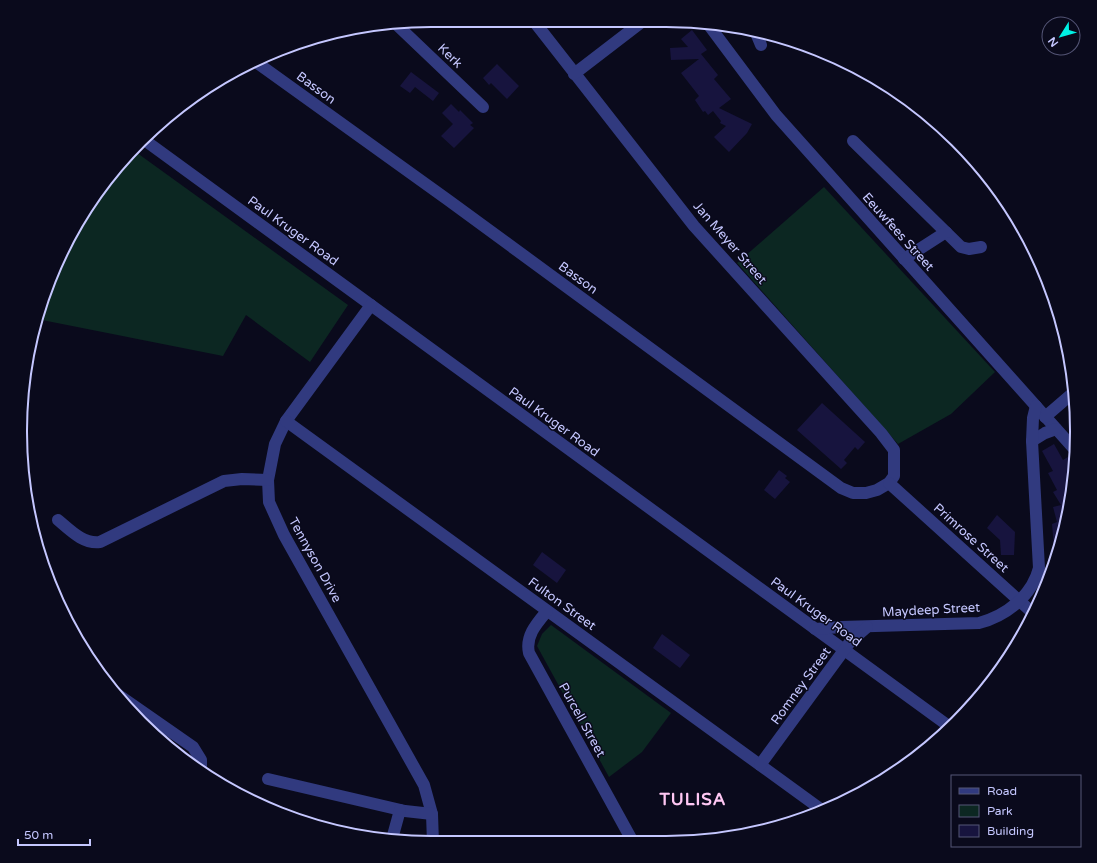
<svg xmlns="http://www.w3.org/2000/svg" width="1097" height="863" viewBox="0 0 1097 863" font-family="'Varela Round',sans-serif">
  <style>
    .green { fill: #0c2722 }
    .building { fill: #17143e }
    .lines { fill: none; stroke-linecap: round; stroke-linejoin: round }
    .minor { stroke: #313a7f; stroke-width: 12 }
    .labels { text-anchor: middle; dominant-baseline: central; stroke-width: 3; stroke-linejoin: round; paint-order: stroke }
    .street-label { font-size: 13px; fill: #c5c7ff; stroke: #0a0a1c }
    .district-label { font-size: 17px; font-weight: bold; letter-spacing: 1px; fill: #ffc7f3; stroke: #0a0a1c }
    .rim { fill: none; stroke: #c5c7ff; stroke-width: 2 }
  </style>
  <rect width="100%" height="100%" fill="#0a0a1c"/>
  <g class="green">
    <path d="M133,150L348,305L310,362L246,315L223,356L37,319L75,226Z"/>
    <path d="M824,187L995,372L951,414L898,444L737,263Z"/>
    <path d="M551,625L671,713L642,752L609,777L537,646L542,634Z"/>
  </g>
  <g class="building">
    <path d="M692,30L707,50L701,54L718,75L714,79L731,99L719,108L752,124L747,133L729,152L714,137L726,126L720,123L721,121L713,111L708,115L705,111L703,112L695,100L699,96L681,73L699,59L671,60L670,48L688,47L681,39Z"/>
    <path d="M497,64L519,86L507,99L491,83L489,85L483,78Z"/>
    <path d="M411,72L439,93L433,101L415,87L410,93L400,86Z"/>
    <path d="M451,104L459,112L460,110L473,123L470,125L474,128L454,148L441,136L453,124L442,113Z"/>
    <path d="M822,403L865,442L858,450L855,447L844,460L847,463L841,469L797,430Z"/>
    <path d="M1054,444L1063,460L1068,457L1073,465L1069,467L1073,475L1063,538L1055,559L1052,524L1057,522L1053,507L1061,505L1053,492L1057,490L1048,473L1053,471L1042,451Z"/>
    <path d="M779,470L787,476L785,478L790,482L775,499L764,490Z"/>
    <path d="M997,515L1015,532L1014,555H1001L1000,540L987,528Z"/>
    <path d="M542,552L566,570L557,583L533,565Z"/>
    <path d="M662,634L690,655L680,668L653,648Z"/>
  </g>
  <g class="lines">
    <g class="minor">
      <path d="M708,24L776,115L1076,451"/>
      <path d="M397,25L483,107"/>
      <path d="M756,33L761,45"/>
      <path d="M256,62L448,200L841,488L853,493H866L877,490L889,483L894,476V450L881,433L694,226L533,20"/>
      <path d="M574,74L643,21"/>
      <path d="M143,139L950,727"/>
      <path d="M853,141L961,247L969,249L981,247"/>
      <path d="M904,259L946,232"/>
      <path d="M371,305L286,421L275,444L268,480L269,502L284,535L424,785L432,814L433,843"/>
      <path d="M1045,417L1074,392"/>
      <path d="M286,421L822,810"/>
      <path d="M1032,441L1045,433L1056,429"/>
      <path d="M889,483L1034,614"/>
      <path d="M58,520C71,531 83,544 100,542L224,481L242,479L268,480"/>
      <path d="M547,611C537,623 525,636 529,653L633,842"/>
      <path d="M815,629L841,627L979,623C1006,616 1032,596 1039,568L1032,441L1033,418L1036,406"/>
      <path d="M114,692L193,747L201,760V770"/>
      <path d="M760,765L850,642L867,627"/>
      <path d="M268,779L405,811L432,814"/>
      <path d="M392,839L400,810"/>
    </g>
  </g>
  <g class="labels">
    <g class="street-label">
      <text transform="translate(450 56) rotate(44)">Kerk</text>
      <text transform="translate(316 88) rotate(36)">Basson</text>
      <text transform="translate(293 231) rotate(36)">Paul Kruger Road</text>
      <text transform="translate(898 232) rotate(48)">Eeuwfees Street</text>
      <text transform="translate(730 243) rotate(49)">Jan Meyer Street</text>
      <text transform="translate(578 278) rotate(36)">Basson</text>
      <text transform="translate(554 422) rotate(36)">Paul Kruger Road</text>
      <text transform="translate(971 538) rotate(42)">Primrose Street</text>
      <text transform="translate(315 560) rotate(61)">Tennyson Drive</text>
      <text transform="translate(562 604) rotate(36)">Fulton Street</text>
      <text transform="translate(931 610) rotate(-3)">Maydeep Street</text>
      <text transform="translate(816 612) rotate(36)">Paul Kruger Road</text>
      <text transform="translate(801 686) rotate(-54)">Romney Street</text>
      <text transform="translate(582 720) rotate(61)">Purcell Street</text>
    </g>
    <g class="district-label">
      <text x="693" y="799">TULISA</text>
    </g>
  </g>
  <path d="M0 0H1097V863H0ZM431 27H666A404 404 0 0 1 1070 431V432A404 404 0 0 1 666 836H431A404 404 0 0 1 27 432V431A404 404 0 0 1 431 27Z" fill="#0a0a1c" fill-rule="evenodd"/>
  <path class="rim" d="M431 27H666A404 404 0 0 1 1070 431V432A404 404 0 0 1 666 836H431A404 404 0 0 1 27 432V431A404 404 0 0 1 431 27Z"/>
  <rect x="951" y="775" width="130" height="72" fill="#0a0a1c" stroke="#555677"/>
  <rect x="959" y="788" width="20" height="6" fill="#313a7f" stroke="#555677"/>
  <text x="987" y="795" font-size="12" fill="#c5c7ff">Road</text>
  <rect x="959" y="805" width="20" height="12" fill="#0c2722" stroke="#555677"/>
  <text x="987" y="815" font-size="12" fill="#c5c7ff">Park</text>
  <rect x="959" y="825" width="20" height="12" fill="#17143e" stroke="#555677"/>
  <text x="987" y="835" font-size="12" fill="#c5c7ff">Building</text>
  <g transform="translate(1061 36) rotate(233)"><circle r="19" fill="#0a0a1c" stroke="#555677"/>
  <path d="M0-3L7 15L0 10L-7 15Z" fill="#00f0e4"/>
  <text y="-6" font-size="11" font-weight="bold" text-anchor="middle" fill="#c5c7ff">N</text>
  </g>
  <path d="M18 839v6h72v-6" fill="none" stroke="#c5c7ff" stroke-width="2"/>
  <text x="24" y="839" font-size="12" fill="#c5c7ff" stroke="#0a0a1c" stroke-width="3" paint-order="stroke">50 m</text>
</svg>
